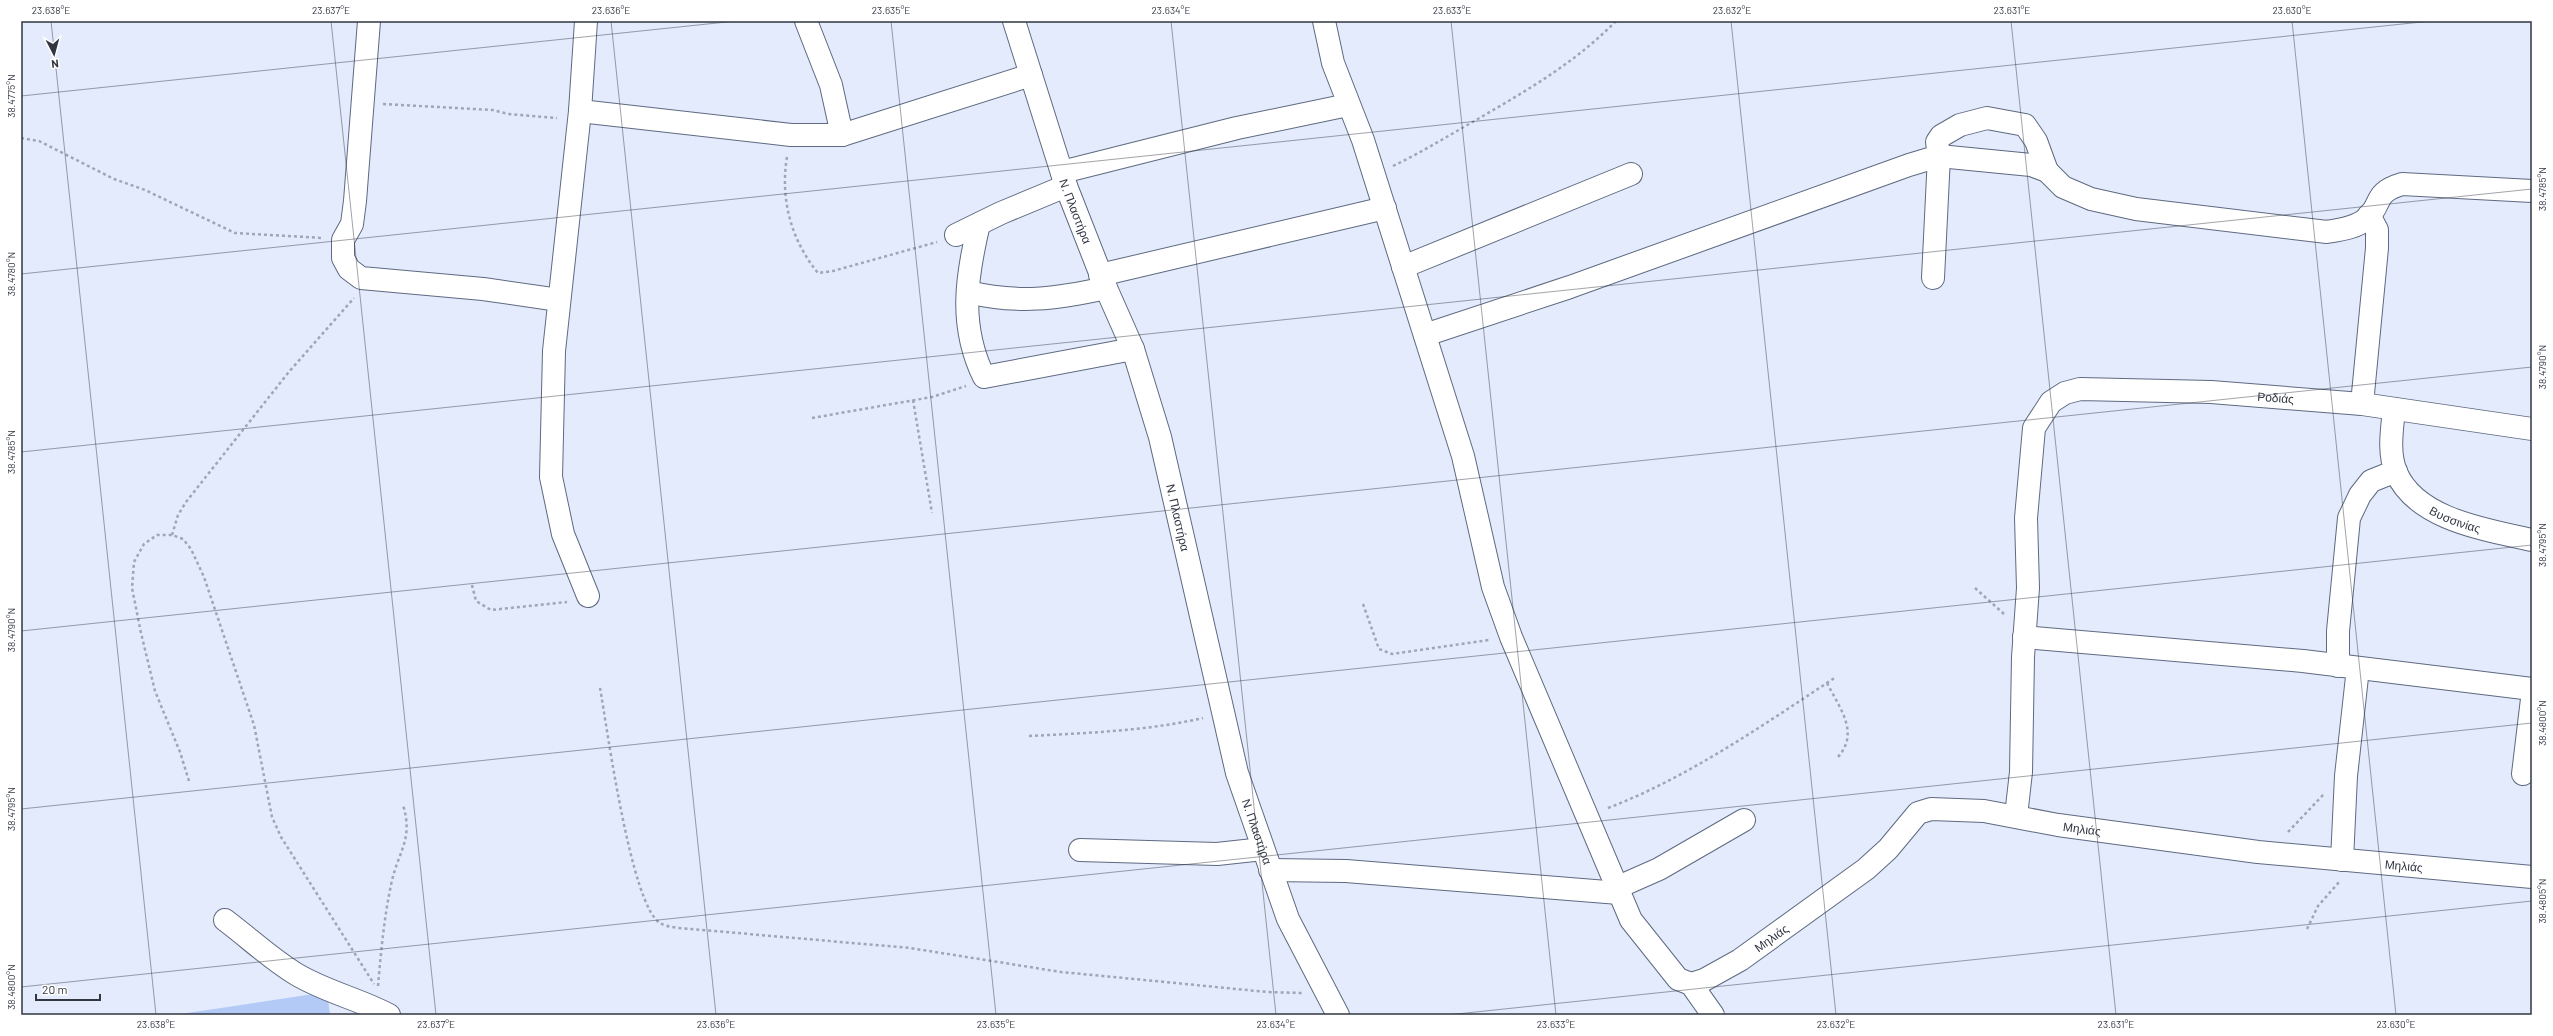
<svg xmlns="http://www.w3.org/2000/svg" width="2553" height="1036" viewBox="0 0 2553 1036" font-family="Barlow,sans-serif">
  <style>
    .green { fill: #b3c9f6 }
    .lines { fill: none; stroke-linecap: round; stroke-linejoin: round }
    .minor-casing { stroke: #5e6a81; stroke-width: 24 }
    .path { stroke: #9fa6b5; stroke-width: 2.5; stroke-dasharray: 3 3; stroke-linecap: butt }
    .minor { stroke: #fff; stroke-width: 22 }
    .ticks { fill: none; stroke: #313641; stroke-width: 1; stroke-opacity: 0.45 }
    .labels { text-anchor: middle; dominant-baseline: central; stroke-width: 3.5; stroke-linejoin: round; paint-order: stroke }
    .street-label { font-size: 12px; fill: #313641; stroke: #fff }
    .neatline { fill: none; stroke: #313641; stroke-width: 1.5 }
    .ticks-label { font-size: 10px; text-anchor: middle; fill: #313641 }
  </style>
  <rect width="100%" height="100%" fill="#e3ebfc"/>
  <path class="green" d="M327,992L330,1015H174Z"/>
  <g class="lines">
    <defs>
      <g id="minor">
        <path d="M369,21L355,201L352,224L343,240V258L349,269L361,278L483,289L559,300"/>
        <path d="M586,21L580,111L554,351L551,477L563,534L588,596"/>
        <path d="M806,21L831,85L842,135"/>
        <path id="s1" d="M1014,21L1066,186L1106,288L1133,349L1160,437L1237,773L1288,919L1338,1015"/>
        <path d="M1324,21L1333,63L1363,140L1463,456L1493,587L1511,637L1631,920L1678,979L1691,984L1713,1015"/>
        <path d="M580,111L791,135H842L1031,75"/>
        <path d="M1062,172L1237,128L1348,105"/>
        <path d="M979,224C966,278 959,326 984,377L1133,349"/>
        <path d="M956,235L1001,213L1066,186"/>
        <path d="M1403,267L1631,174"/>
        <path d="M1100,275L1385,208"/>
        <path d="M1933,278L1939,156L1937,142L1941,136L1960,125L1987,118L2025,125L2036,141L2047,171"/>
        <path d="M968,292C1018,304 1056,299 1106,288"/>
        <path d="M1425,335L1570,287L1909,165L1939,156L2031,165L2047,171L2063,187L2091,199L2136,209L2327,232C2339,230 2356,228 2366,219C2383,205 2372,193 2402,184L2532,191"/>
        <path d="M2362,404L2377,248V230L2369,215"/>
        <path id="s2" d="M2394,409C2392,430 2388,452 2396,472C2416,520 2488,530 2532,540"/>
        <path d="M2024,637L2303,661L2532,689"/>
        <path d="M2338,666V631L2349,518L2360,495L2371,481L2396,471"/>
        <path d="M2523,774L2532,699"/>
        <path id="s3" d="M2016,816L2021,772L2023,657L2028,588L2026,518L2034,428L2051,402L2065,393L2080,389L2211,392L2362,404L2532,429"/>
        <path d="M1080,850L1217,854L1263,849"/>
        <path d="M2342,860L2346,776L2358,668"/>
        <path d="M1270,870L1346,871L1619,893"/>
        <path d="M1616,888L1659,869L1744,820"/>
        <path d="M225,920C249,938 271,959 296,974C326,992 359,999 389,1015"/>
        <path id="s4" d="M1691,984L1704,980L1740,960L1866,869L1888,849L1918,813L1931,809L1984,811L2058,825L2258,852L2532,877"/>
      </g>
    </defs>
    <use href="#minor" class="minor-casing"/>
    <g class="path">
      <path d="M383,104L493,110L508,114L557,118"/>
      <path d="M21,138L39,141L114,179L145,190L235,233L323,238"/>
      <path d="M787,157C780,199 791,240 818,273L833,271L937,242"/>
      <path d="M1393,166C1424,151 1453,133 1483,116C1531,88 1577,61 1616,21"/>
      <path d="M913,400L932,513"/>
      <path d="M812,418L932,397L966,386"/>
      <path d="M172,535L178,515L186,502L288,373L354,298"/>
      <path d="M472,585L476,601L491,610L567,602"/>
      <path d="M1975,588L2004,614"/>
      <path d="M1363,604L1379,649L1392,654L1489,640"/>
      <path d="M1827,683C1840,709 1861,734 1836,759"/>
      <path d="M600,688C607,727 631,906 660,923C668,928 682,928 691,929L910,948L1061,972L1155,981L1267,992L1303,993"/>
      <path d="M1029,736C1088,733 1146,731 1203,718"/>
      <path d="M189,781L180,752L155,691L141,633L132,588L134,562L144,544L157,535H172L183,539L191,549L204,577L254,725L272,817L281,837L374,984"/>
      <path d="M1608,808C1689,777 1763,725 1836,677"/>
      <path d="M2288,832L2324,794"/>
      <path d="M2307,929L2318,906L2340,881"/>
      <path d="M378,986C381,952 384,918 391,885C397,853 414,840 403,805"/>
    </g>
    <use href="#minor" class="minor"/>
  </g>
  <path class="ticks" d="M51,21L156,1015M331,21L436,1015M611,21L716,1015M891,21L996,1015M1171,21L1276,1015M1451,21L1556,1015M1731,21L1836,1015M2011,21L2116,1015M2292,21L2396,1015M21,96L736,21M21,274L2431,21M21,452L2532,189M21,631L2532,367M21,809L2532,545M21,987L2532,723M1447,1015L2532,901"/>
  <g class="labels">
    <g class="street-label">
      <text stroke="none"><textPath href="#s1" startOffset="200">Ν. Πλαστήρα</textPath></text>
      <text stroke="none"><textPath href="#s3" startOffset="648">Ροδιάς</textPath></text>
      <text stroke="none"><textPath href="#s1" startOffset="524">Ν. Πλαστήρα</textPath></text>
      <text stroke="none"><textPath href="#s2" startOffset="142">Βυσσινίας</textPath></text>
      <text stroke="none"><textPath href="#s4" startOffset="453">Μηλιάς</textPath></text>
      <text stroke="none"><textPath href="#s1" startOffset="848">Ν. Πλαστήρα</textPath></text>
      <text stroke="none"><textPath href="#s4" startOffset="777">Μηλιάς</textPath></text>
      <text stroke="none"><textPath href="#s4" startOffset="93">Μηλιάς</textPath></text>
    </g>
  </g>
  <rect width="2553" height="1036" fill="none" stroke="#ffffff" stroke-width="44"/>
  <g transform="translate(54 54) rotate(174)" stroke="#ffffff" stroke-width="3" paint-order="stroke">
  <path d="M0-3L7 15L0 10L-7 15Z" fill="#313641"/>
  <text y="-6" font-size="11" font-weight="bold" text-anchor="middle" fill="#313641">N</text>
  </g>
  <path d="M36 994v6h64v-6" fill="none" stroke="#313641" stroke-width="2"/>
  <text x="42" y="994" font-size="12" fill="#313641" stroke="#ffffff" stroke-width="3" paint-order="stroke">20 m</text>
  <rect x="22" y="22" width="2509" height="992" class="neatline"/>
  <g class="ticks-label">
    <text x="51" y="14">23.638°E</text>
    <text x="331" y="14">23.637°E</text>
    <text x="611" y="14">23.636°E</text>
    <text x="891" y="14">23.635°E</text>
    <text x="1171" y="14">23.634°E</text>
    <text x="1452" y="14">23.633°E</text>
    <text x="1732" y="14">23.632°E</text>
    <text x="2012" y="14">23.631°E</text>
    <text x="2292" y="14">23.630°E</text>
    <text transform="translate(11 96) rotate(-90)" y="4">38.4775°N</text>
    <text transform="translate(2542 189) rotate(-90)" y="4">38.4785°N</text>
    <text transform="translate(11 274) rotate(-90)" y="4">38.4780°N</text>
    <text transform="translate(2542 367) rotate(-90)" y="4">38.4790°N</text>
    <text transform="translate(11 452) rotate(-90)" y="4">38.4785°N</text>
    <text transform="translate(2542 545) rotate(-90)" y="4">38.4795°N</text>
    <text transform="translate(11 630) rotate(-90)" y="4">38.4790°N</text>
    <text transform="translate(2542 723) rotate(-90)" y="4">38.4800°N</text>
    <text transform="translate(11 809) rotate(-90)" y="4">38.4795°N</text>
    <text transform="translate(2542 901) rotate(-90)" y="4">38.4805°N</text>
    <text transform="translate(11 987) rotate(-90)" y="4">38.4800°N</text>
    <text x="156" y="1028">23.638°E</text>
    <text x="436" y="1028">23.637°E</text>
    <text x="716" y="1028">23.636°E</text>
    <text x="996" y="1028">23.635°E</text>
    <text x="1276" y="1028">23.634°E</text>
    <text x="1556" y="1028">23.633°E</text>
    <text x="1836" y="1028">23.632°E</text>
    <text x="2116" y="1028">23.631°E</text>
    <text x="2396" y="1028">23.630°E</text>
  </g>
</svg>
